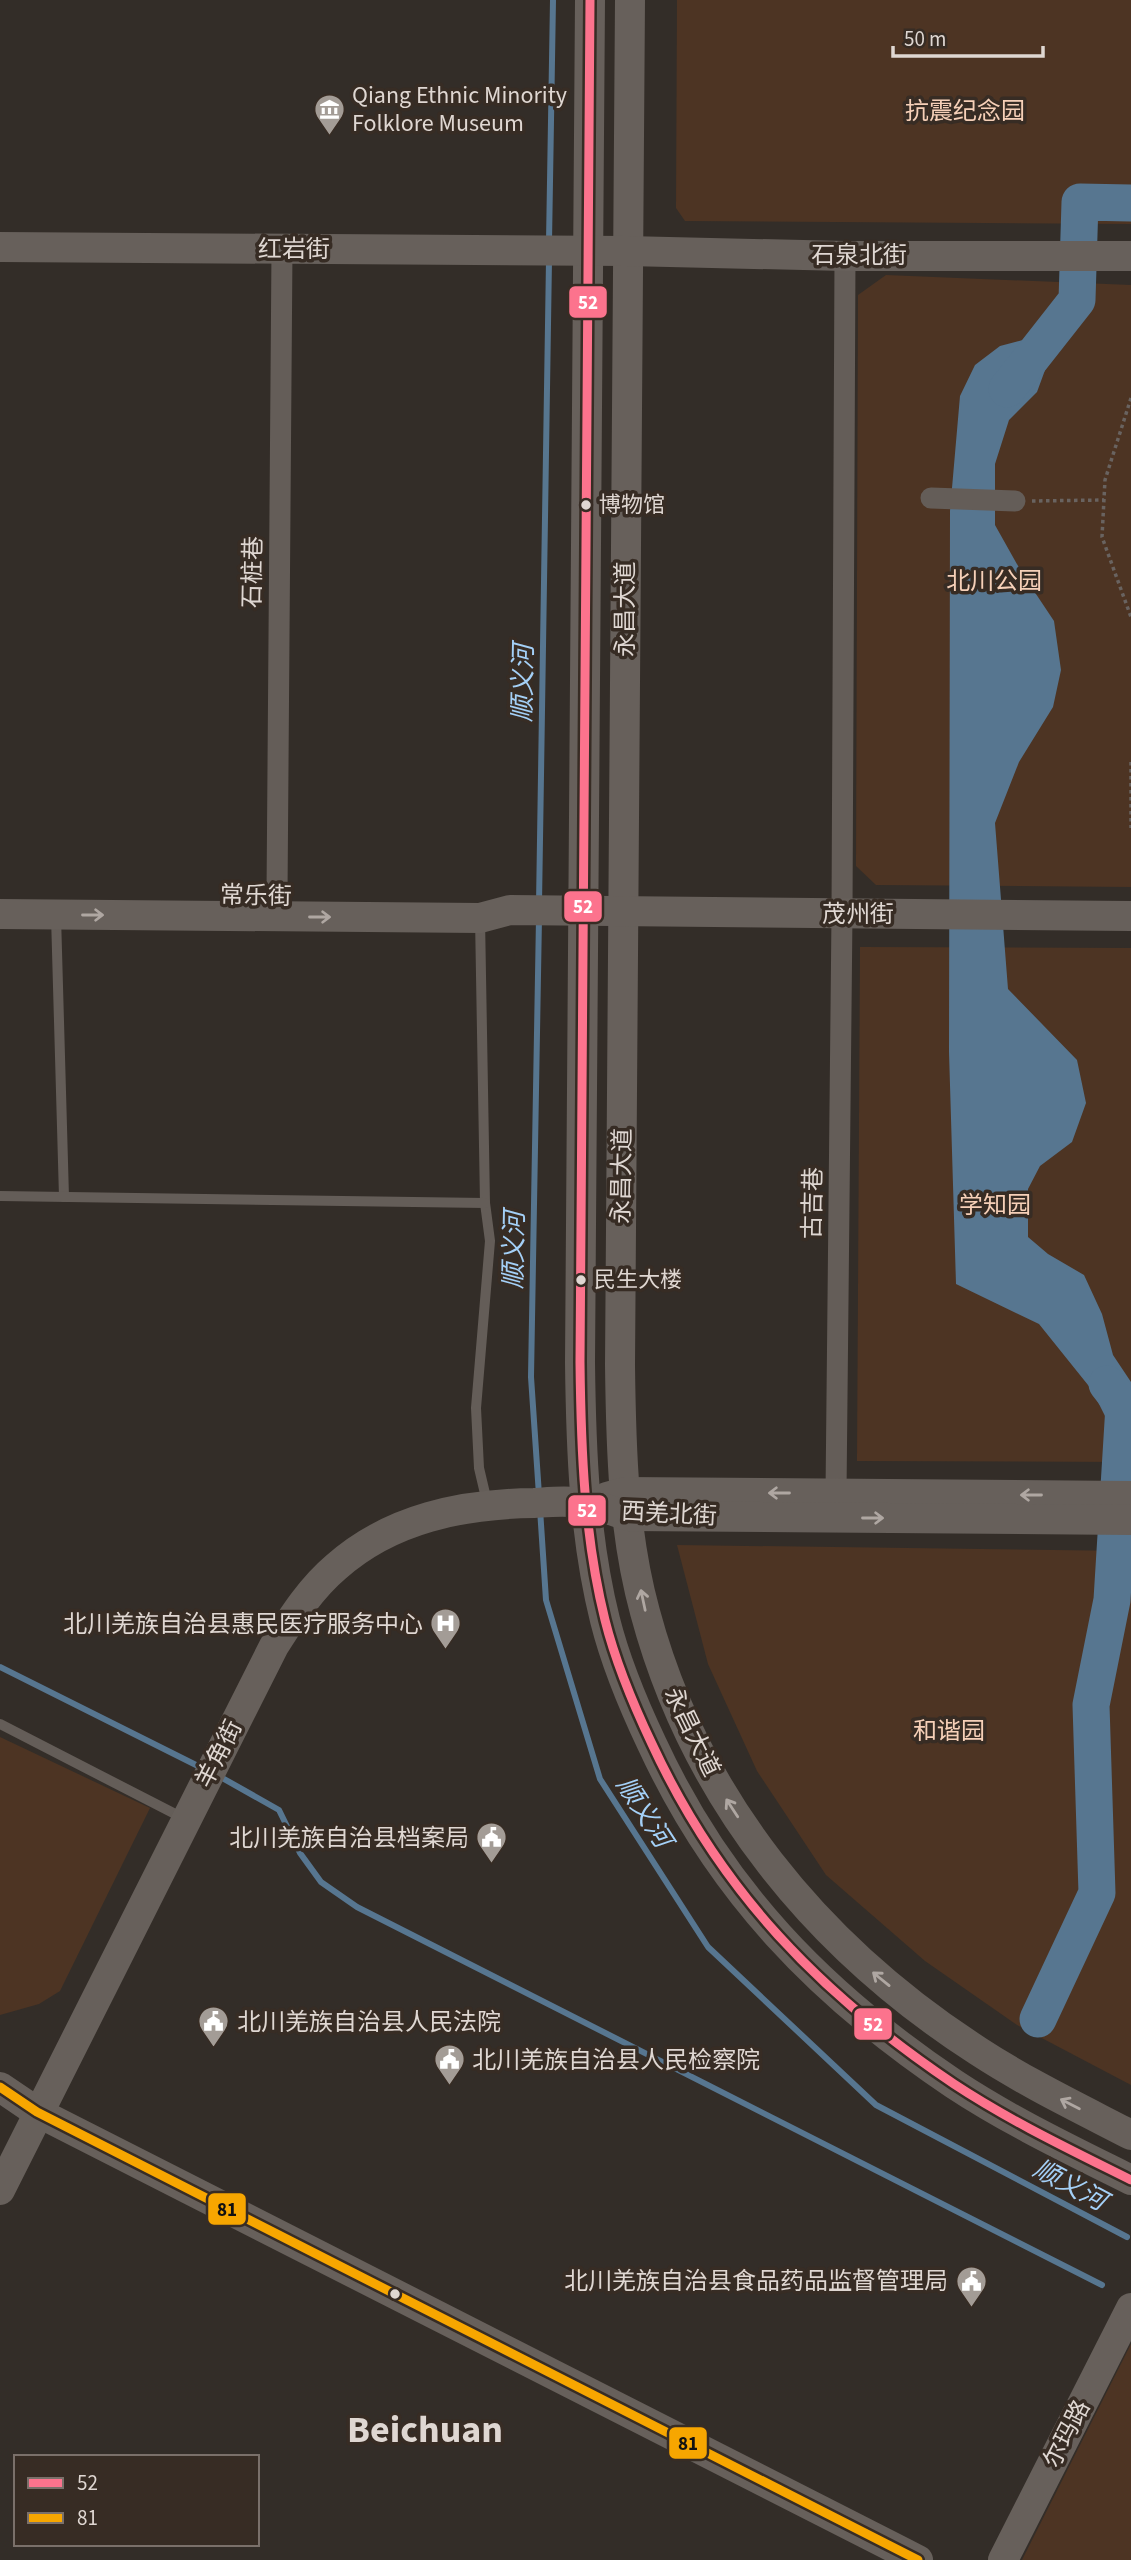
<svg xmlns="http://www.w3.org/2000/svg" width="1131" height="2560" viewBox="0 0 1131 2560" font-family="'Source Sans 3','Noto Sans SC',sans-serif">
  <style>
    .green { fill: #4d3423 }
    .water { fill: #577690 }
    .lines { fill: none; stroke-linecap: round; stroke-linejoin: round }
    .stream { stroke: #577690; stroke-width: 6 }
    .river { stroke: #577690; stroke-width: 37 }
    .path { stroke: #696360; stroke-width: 3.5; stroke-dasharray: 3.5 3.5; stroke-linecap: butt }
    .lane { stroke: #645d58; stroke-width: 10 }
    .street { stroke: #645d58; stroke-width: 21 }
    .secondary { stroke: #67605b; stroke-width: 30 }
    .bus-1-casing { stroke: #372c24; stroke-width: 14 }
    .bus-2-casing { stroke: #372c24; stroke-width: 14 }
    .bus-1 { stroke: #fc738d; stroke-width: 9 }
    .bus-2 { stroke: #f7a600; stroke-width: 9 }
    .oneway { stroke: #afa7a2 }
    .bus-dot { fill: #dfd7d2; stroke: #372c24; stroke-width: 2.5 }
    .labels { text-anchor: middle; dominant-baseline: central; stroke-width: 7; stroke-linejoin: round; paint-order: stroke }
    .bus-label { font-size: 22px; fill: #dfd7d2; stroke: #372c24; text-anchor: start }
    .poi-label { font-size: 24px; fill: #dfd7d2; stroke: #372c24; text-anchor: start }
    .park-label { font-size: 24px; fill: #f6d0b8; stroke: #372c24 }
    .street-label { font-size: 24px; fill: #dfd7d2; stroke: #372c24 }
    .water-label { font-size: 26px; font-style: italic; fill: #a4d0f7; stroke: #372c24 }
    .town-label { font-size: 38px; font-weight: bold; fill: #dfd7d2; stroke: #372c24 }
    .line-badge { stroke: #372c24; stroke-width: 2.5 }
    .badge-label { font-size: 19px; text-anchor: middle; font-weight: bold; fill: #fff }
    .pale-badge-label { font-size: 19px; text-anchor: middle; font-weight: bold; fill: #111 }
  </style>
  <rect width="100%" height="100%" fill="#332d28"/>
  <g class="green">
    <path d="M677,0H1131V224L685,221L676,208Z"/>
    <path d="M886,275L1131,285V887L876,885L856,866L858,295Z"/>
    <path d="M860,947L1131,948V1462L857,1461Z"/>
    <path d="M677,1545L1131,1551V2085L1017,2025L925,1961L826,1875L757,1771L708,1664Z"/>
    <path d="M0,1737L150,1808L60,1991L39,2004L0,2015Z"/>
    <path d="M1131,2344V2560H1022Z"/>
  </g>
  <path class="water" d="M1027,339L1048,362L1037,392L1009,420L995,464V525L1022,573L1054,621L1061,670L1053,707L1019,762L995,823L1008,989L1077,1060L1086,1103L1072,1142L1040,1166L1028,1189V1237L1048,1254L1084,1275L1102,1314L1113,1355L1131,1382V1425L1112,1430L1092,1390L1039,1324L956,1284L949,1052L950,511L960,396L975,365L1000,346Z"/>
  <g class="lines">
    <g class="stream">
      <path d="M549,242L553,0"/>
      <path d="M539,904L549,260"/>
      <path d="M539,918L531,1377L539,1495"/>
      <path d="M540,1509L546,1600L600,1779L708,1947L876,2105L1127,2237"/>
      <path d="M0,1667L204,1769"/>
      <path d="M217,1775L279,1810L300,1853L321,1882L357,1907L1102,2285"/>
    </g>
    <g class="river">
      <path d="M1007,389L1077,300L1080,202L1131,203"/>
      <path d="M1038,2019L1097,1893L1091,1705L1112,1600L1124,1406L1107,1384"/>
    </g>
    <g class="path">
      <path d="M1131,398L1105,480L1102,537L1131,617"/>
      <path d="M1032,501L1104,500"/>
      <path d="M1131,762V828"/>
    </g>
    <g class="lane">
      <path d="M56,916L64,1197"/>
      <path d="M480,918L485,1203L490,1241L476,1408L479,1468L487,1502"/>
      <path d="M0,1196L485,1203"/>
      <path d="M0,1724L183,1818"/>
    </g>
    <g class="street">
      <path d="M931,498L1015,501"/>
      <path d="M277,896L282,249"/>
      <path d="M836,1494L842,914L845,256"/>
    </g>
    <g class="secondary">
      <path d="M590,0L580,1362C581,1449 584,1536 605,1620C616,1664 633,1704 652,1744C720,1891 820,1994 954,2084C1010,2121 1071,2150 1131,2180"/>
      <path d="M630,0L620,1365C621,1448 623,1532 645,1612C695,1799 817,1947 978,2051C1027,2083 1079,2108 1131,2135"/>
      <path d="M0,247L627,251L845,256H1131"/>
      <path d="M0,914L480,918L510,910L1131,916"/>
      <path d="M607,1497L625,1492L1131,1496"/>
      <path d="M0,2087L37,2112L918,2560"/>
      <path d="M0,2190L274,1646C292,1618 310,1589 336,1567C391,1518 463,1504 534,1503C551,1502 571,1500 587,1504C601,1506 615,1512 628,1516L1131,1520"/>
      <path d="M1003,2560L1131,2308"/>
    </g>
    <defs>
      <path id="bus-1" d="M590,0L580,1362C581,1449 584,1536 605,1620C616,1664 633,1704 652,1744C720,1891 820,1994 954,2084C1010,2121 1071,2150 1131,2180"/>
      <path id="bus-2" d="M0,2087L37,2112L918,2560"/>
    </defs>
    <use href="#bus-1" class="bus-1-casing"/>
    <use href="#bus-2" class="bus-2-casing"/>
    <use href="#bus-1" class="bus-1"/>
    <use href="#bus-2" class="bus-2"/>
  </g>
  <defs><path id="oneway-shaft" d="M-6 0H5M1.5-3L5.5 0L1.5 3" fill="none" stroke-width="1.6" stroke-linecap="round" stroke-linejoin="round" transform="scale(1.75)"/></defs>
  <g class="oneway">
    <use href="#oneway-shaft" transform="translate(93 915)"/>
    <use href="#oneway-shaft" transform="translate(320 917)"/>
    <use href="#oneway-shaft" transform="translate(779 1493) rotate(-180)"/>
    <use href="#oneway-shaft" transform="translate(1031 1495) rotate(-180)"/>
    <use href="#oneway-shaft" transform="translate(873 1518)"/>
    <use href="#oneway-shaft" transform="translate(643 1600) rotate(-102)"/>
    <use href="#oneway-shaft" transform="translate(732 1808) rotate(-123)"/>
    <use href="#oneway-shaft" transform="translate(881 1979) rotate(-141)"/>
    <use href="#oneway-shaft" transform="translate(1070 2104) rotate(-153)"/>
  </g>
  <defs>
    <symbol id="museum-pin" viewBox="-11 -11 22 30"><path d="M0 17L-7.5 6A9.5 9.5 0 1 1 7.5 6Z" fill="#a39c96" stroke="#372c24"/><path d="M0-6L6-3V-2H-6V-3ZM-5-1h2V3h-2ZM-1-1h2V3h-2ZM3-1h2V3H3ZM-6 4H6V6H-6Z" fill="#fff"/></symbol>
    <symbol id="hospital-pin" viewBox="-11 -11 22 30"><path d="M0 17L-7.5 6A9.5 9.5 0 1 1 7.5 6Z" fill="#a39c96" stroke="#372c24"/><path d="M-5-5h3v3.5h4V-5h3V5h-3V1.5h-4V5h-3Z" fill="#fff"/></symbol>
    <symbol id="civic-pin" viewBox="-11 -11 22 30"><path d="M0 17L-7.5 6A9.5 9.5 0 1 1 7.5 6Z" fill="#a39c96" stroke="#372c24"/><path d="M-.6-6.5H3V-4.5H.6V-3L4-1V1h2V6H-6V1h2V-1L-.6-3ZM-1.2 2.5V6h2.4V2.5Z" fill="#fff"/></symbol>
  </defs>
  <g fill-rule="evenodd">
    <use href="#museum-pin" x="312" y="92" width="35" height="47"/>
    <use href="#hospital-pin" x="428" y="1606" width="35" height="47"/>
    <use href="#civic-pin" x="474" y="1820" width="35" height="47"/>
    <use href="#civic-pin" x="196" y="2004" width="35" height="47"/>
    <use href="#civic-pin" x="432" y="2042" width="35" height="47"/>
    <use href="#civic-pin" x="954" y="2264" width="35" height="47"/>
  </g>
  <g class="bus-dot">
    <circle cx="586" cy="505" r="6"/>
    <circle cx="581" cy="1280" r="6"/>
    <circle cx="395" cy="2294" r="6"/>
  </g>
  <g class="labels">
    <g class="bus-label">
      <text x="599" y="505">博物馆</text>
      <text x="594" y="1280">民生大楼</text>
    </g>
    <g class="poi-label">
      <text x="352" y="95">Qiang Ethnic Minority<tspan x="352" dy="28">Folklore Museum</tspan></text>
      <text x="423" y="1624" text-anchor="end">北川羌族自治县惠民医疗服务中心</text>
      <text x="469" y="1838" text-anchor="end">北川羌族自治县档案局</text>
      <text x="237" y="2022">北川羌族自治县人民法院</text>
      <text x="472" y="2060">北川羌族自治县人民检察院</text>
      <text x="948" y="2281" text-anchor="end">北川羌族自治县食品药品监督管理局</text>
    </g>
    <g class="park-label">
      <text x="965" y="111">抗震纪念园</text>
      <text x="994" y="581">北川公园</text>
      <text x="995" y="1205">学知园</text>
      <text x="949" y="1731">和谐园</text>
    </g>
    <g class="street-label">
      <text x="294" y="249">红岩街</text>
      <text x="859" y="255">石泉北街</text>
      <text transform="translate(253 572) rotate(-89)">石桩巷</text>
      <text transform="translate(625 609) rotate(-90)">永昌大道</text>
      <text transform="translate(256 896) rotate(1)">常乐街</text>
      <text x="858" y="914">茂州街</text>
      <text transform="translate(622 1176) rotate(-89)">永昌大道</text>
      <text transform="translate(813 1203) rotate(-89)">古吉巷</text>
      <text transform="translate(669 1514) rotate(3)">西羌北街</text>
      <text transform="translate(692 1732) rotate(64)">永昌大道</text>
      <text transform="translate(219 1754) rotate(-63)">羊角街</text>
      <text transform="translate(1067 2434) rotate(-63)">尔玛路</text>
    </g>
    <g class="water-label">
      <text transform="translate(523 683) rotate(-89)">顺义河</text>
      <text transform="translate(514 1250) rotate(-89)">顺义河</text>
      <text transform="translate(644 1812) rotate(57)">顺义河</text>
      <text transform="translate(1070 2185) rotate(28)">顺义河</text>
    </g>
    <g class="town-label">
      <text x="425" y="2430">Beichuan</text>
    </g>
  </g>
  <g class="line-badge">
    <rect x="568" y="285" width="40" height="34" rx="7" fill="#fc738d"/>
    <rect x="563" y="890" width="40" height="33" rx="7" fill="#fc738d"/>
    <rect x="567" y="1494" width="40" height="33" rx="7" fill="#fc738d"/>
    <rect x="853" y="2007" width="40" height="34" rx="7" fill="#fc738d"/>
    <rect x="207" y="2192" width="40" height="34" rx="7" fill="#f7a600"/>
    <rect x="668" y="2426" width="40" height="34" rx="7" fill="#f7a600"/>
  </g>
  <g class="badge-label">
    <text x="588" y="309">52</text>
    <text x="583" y="913">52</text>
    <text x="587" y="1517">52</text>
    <text x="873" y="2031">52</text>
  </g>
  <g class="pale-badge-label">
    <text x="227" y="2216">81</text>
    <text x="688" y="2450">81</text>
  </g>
  <rect x="14" y="2455" width="245" height="91" fill="#372c24" stroke="#7a706a" stroke-width="2"/>
  <rect x="28" y="2478" width="35" height="10" fill="#fc738d" stroke="#7a706a" stroke-width="2"/>
  <text x="77" y="2490" font-size="21" fill="#dfd7d2">52</text>
  <rect x="28" y="2513" width="35" height="10" fill="#f7a600" stroke="#7a706a" stroke-width="2"/>
  <text x="77" y="2525" font-size="21" fill="#dfd7d2">81</text>
  <path d="M893 46v10h150v-10" fill="none" stroke="#dfd7d2" stroke-width="3.5"/>
  <text x="904" y="46" font-size="21" fill="#dfd7d2" stroke="#372c24" stroke-width="5" paint-order="stroke">50 m</text>
</svg>
